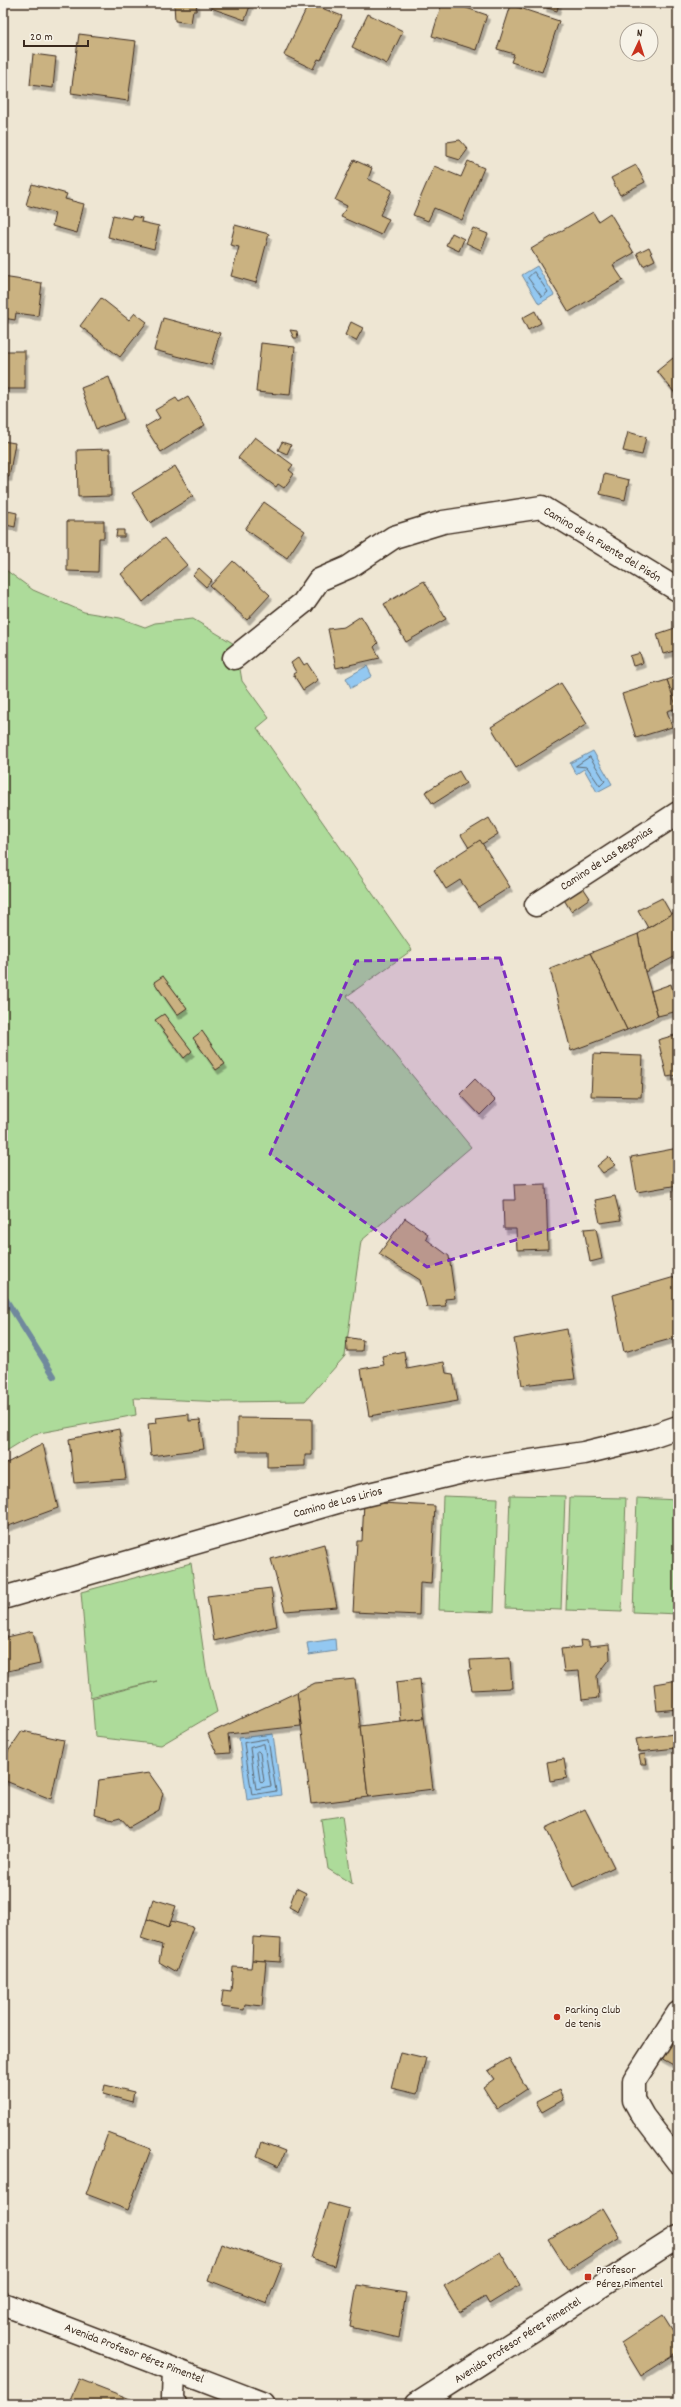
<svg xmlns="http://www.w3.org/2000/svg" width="681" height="2407" viewBox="0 0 681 2407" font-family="Dekko,sans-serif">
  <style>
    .green { fill: #addb9a; stroke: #74825c }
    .water { fill: #93c8f1; stroke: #70899d }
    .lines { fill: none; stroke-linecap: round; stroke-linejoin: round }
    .shore { stroke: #5e6972; stroke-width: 1 }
    .stream { stroke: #70899d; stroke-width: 6 }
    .building { fill: #cab281; stroke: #3b2a1e; filter: url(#shadow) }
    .minor-casing { stroke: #3b2a1e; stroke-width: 25 }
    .minor { stroke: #f7f3e8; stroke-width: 22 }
    .marked { fill: #7b2cbf; fill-opacity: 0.2; stroke: #7b2cbf; stroke-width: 3; stroke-dasharray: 8 5; stroke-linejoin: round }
    .poi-dot { fill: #c8321e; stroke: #f7f3e8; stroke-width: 1.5 }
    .labels { text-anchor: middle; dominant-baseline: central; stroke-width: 3; stroke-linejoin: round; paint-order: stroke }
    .street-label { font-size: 12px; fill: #3b2a1e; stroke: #f7f3e8 }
    .poi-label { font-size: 12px; fill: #3b2a1e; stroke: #f7f3e8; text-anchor: start }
  </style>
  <defs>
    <filter id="shadow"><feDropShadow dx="2.5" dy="4.5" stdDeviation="0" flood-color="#0004"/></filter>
  </defs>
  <rect width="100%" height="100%" fill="#eee6d3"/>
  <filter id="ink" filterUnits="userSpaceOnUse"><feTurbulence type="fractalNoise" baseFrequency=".025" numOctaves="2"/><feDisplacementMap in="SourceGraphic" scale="8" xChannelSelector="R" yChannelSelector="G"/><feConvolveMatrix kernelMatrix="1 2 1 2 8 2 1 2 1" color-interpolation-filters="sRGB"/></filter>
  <g filter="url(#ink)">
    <g class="green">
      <path d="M3,568L33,590L84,612L120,618L145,627L155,623L193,619L236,645L242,681L269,718L257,728L412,950L347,996L471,1147L361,1241L345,1356L305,1401L224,1402L134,1398L136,1415L34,1434L3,1453Z"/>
      <path d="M510,1495L565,1496L561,1610L506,1608Z"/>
      <path d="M443,1496L498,1498L494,1612L439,1610Z"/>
      <path d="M570,1497L626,1498L622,1612L566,1610Z"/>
      <path d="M637,1498L678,1500V1614L633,1612Z"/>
      <path d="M191,1563L206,1669L217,1712L161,1745L95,1737L92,1698L157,1681L90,1697L81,1592Z"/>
      <path d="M342,1816L352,1884L328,1869L321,1819Z"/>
    </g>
    <g class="water">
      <path d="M537,266L554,295L539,304L522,275Z"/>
      <path d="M367,666L372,676L351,688L346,678Z"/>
      <path d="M593,751L612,784L597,792L584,769L576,774L570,763Z"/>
      <path d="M335,1639L336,1651L309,1655L307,1643Z"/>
      <path d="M273,1734L281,1795L247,1800L239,1738Z"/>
    </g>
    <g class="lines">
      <g class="shore">
        <path d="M534,272L548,292L542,297L528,278Z"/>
        <path d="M590,757L605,781L600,786L587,767L576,766Z"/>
        <path d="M268,1739L276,1791L252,1795L244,1743Z"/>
        <path d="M264,1744L271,1786L256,1789L250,1748Z"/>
        <path d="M258,1751L260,1753L264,1781L262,1783L260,1781L256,1753Z"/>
      </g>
      <path class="stream" d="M3,1295L54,1376"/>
    </g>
    <g class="building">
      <path d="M174,3H197L196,11H193L191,23L175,21Z"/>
      <path d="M212,3H251L245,20L211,8Z"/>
      <path d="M309,3L342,16L321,60L318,59L313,69L284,55Z"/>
      <path d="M442,3H452L487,15L476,50L432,36Z"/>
      <path d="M545,3H559L557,11L544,7Z"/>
      <path d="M511,5L559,21L542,72L511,62L514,54L497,49Z"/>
      <path d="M368,14L403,31L387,64L352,47Z"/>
      <path d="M79,34L136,41L128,101L71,93Z"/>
      <path d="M33,54L56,57L53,88L30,85Z"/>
      <path d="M460,140L468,149L460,160L447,156V142Z"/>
      <path d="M354,160L372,168L368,179L392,190L380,215L389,219L381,235L341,217L347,206L335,200Z"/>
      <path d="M468,161L484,168L462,220L434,208L428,221L413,215L434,166L461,177Z"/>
      <path d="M636,165L645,182L620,195L611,178Z"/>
      <path d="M32,184L67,194L65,199L84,204L77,233L52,226L55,213L26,205Z"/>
      <path d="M593,212L598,221L610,213L634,253L613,265L623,280L569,312L531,249Z"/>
      <path d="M113,215L131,219L132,216L142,218L141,222L159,226L154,249L108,237Z"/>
      <path d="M235,225L269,234L256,283L231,276L239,247L230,245Z"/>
      <path d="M473,228L488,234L481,250L466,243Z"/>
      <path d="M452,233L464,239L459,251L446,245Z"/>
      <path d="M649,247L655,260L643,266L637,253Z"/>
      <path d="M3,277L42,283L38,316L16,313L15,320L3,318Z"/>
      <path d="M101,298L129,320L135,313L147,322L120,357L80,326Z"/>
      <path d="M535,311L541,323L528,330L522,318Z"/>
      <path d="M163,318L220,333L211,365L154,350Z"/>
      <path d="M351,322L363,328L356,341L345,335Z"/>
      <path d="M290,330L297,331L298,338H294Z"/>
      <path d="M261,343L295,347L290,395L256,392Z"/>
      <rect x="3" y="351" width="22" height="38"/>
      <path d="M673,358L678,363V397L657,371Z"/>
      <path d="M109,377L124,419L96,429L81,388Z"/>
      <path d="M188,397L205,425L161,452L145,427L160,418L155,410L176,398L179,402Z"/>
      <path d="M628,432L646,437L642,455L623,451Z"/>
      <path d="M255,437L293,465L289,470L294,474L284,488L278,484L276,487L238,458Z"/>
      <path d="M3,441L15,443L9,477L3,476Z"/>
      <path d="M282,442L291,445L287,454L278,450Z"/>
      <path d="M110,449L111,496L78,497L77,450Z"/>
      <path d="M175,466L193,496L150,523L132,493Z"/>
      <path d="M604,474L629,480L625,500L600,494Z"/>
      <path d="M264,502L305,531L287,558L245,529Z"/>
      <path d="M8,511L17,513L15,527L6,525Z"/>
      <path d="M67,521H104V538H99L98,572L67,571Z"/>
      <path d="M117,530H124V537H116Z"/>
      <path d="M164,538L187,565L143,602L121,574Z"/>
      <path d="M233,561L270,595L247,620L210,586Z"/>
      <path d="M199,568L212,580L206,587L193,575Z"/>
      <path d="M424,581L446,619L406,642L384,604Z"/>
      <path d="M361,616L378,643L374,647L380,658L336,668L328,629L344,627Z"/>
      <path d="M678,627V650L663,654L657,634Z"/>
      <path d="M640,653L643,663L633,666L630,656Z"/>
      <path d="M299,657L304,665L307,663L318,680L303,690L293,674L296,672L291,663Z"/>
      <path d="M678,676V712L667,680Z"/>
      <path d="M667,680L677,708L667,711L672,727L636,738L622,694Z"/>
      <path d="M561,683L587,724L516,768L491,727Z"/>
      <path d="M459,771L466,783L433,804L425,792Z"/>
      <path d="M489,818L498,834L471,851L461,835Z"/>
      <path d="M480,840L510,887L478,907L460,880L446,889L434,870Z"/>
      <path d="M582,886L590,898L571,911L563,898Z"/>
      <path d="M662,898L671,914L648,928L638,910Z"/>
      <path d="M678,910V955L645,972L638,934Z"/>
      <path d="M638,934L645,972L658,1016L627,1030L590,953Z"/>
      <path d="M590,953L627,1030L571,1051L550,969Z"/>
      <path d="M163,976L187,1008L177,1015L154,982Z"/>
      <path d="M671,984L678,1011L658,1016L651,991Z"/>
      <path d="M164,1014L192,1051L184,1058L155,1020Z"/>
      <path d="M202,1031L225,1064L216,1070L193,1038Z"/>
      <path d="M678,1034V1075L667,1077L658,1040Z"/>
      <path d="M593,1054L643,1056L641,1097L591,1096Z"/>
      <path d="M475,1079L495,1100L480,1115L460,1094Z"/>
      <path d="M678,1148V1185L637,1192L631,1157Z"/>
      <path d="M608,1157L616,1165L603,1173L597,1166Z"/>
      <path d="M546,1184L548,1249L517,1250L516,1229H504L503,1200H515L514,1185Z"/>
      <path d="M615,1196L621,1220L600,1223L595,1200Z"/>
      <path d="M405,1218L428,1234L426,1239L449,1256L455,1298L445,1299L446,1306L427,1307L420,1280L379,1254Z"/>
      <path d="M596,1228L602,1259L590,1262L584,1229Z"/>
      <path d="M678,1276V1337L624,1352L613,1295Z"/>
      <path d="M567,1329L575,1379L522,1385L514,1339Z"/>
      <path d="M346,1337L363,1340L362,1351H347Z"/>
      <path d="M404,1351L407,1369L444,1362L446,1373L453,1374L458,1401L369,1416L361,1369L384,1365L382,1356Z"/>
      <path d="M189,1414V1421L200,1420L204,1449L151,1456L148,1424L157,1423L156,1418Z"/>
      <path d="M237,1418L312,1419V1455H305V1466L267,1467V1451H237Z"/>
      <path d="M119,1429L126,1479L74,1483L69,1439Z"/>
      <path d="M43,1444L58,1508L3,1528V1465Z"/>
      <path d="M364,1502L435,1506L431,1584L420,1583L419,1615L353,1612L357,1541H362Z"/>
      <path d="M324,1544L337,1607L285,1611L271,1559Z"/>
      <path d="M271,1588L277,1626L214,1641L207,1596Z"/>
      <path d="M33,1631L40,1664L3,1672V1638Z"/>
      <path d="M580,1640L589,1641V1646L609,1644L610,1659L597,1676L599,1698L582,1700L579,1671L564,1672L561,1649L581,1647Z"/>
      <path d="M510,1658L512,1688L472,1690L468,1670H471L470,1660Z"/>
      <path d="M355,1679L368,1797L311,1804L297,1692L315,1683Z"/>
      <path d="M420,1679L424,1718L400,1721L396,1682Z"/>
      <path d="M678,1680V1709L657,1711L654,1684Z"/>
      <path d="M297,1692L301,1726L228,1734L230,1753L217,1754L208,1734Z"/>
      <path d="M424,1718L433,1789L368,1797L360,1726Z"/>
      <path d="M22,1731L64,1740L51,1799L3,1780V1759Z"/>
      <path d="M674,1734L676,1748L639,1752L636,1739Z"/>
      <path d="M645,1754L647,1764H641L639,1755Z"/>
      <path d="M564,1759L567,1778L550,1781L547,1762Z"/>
      <path d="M149,1773L163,1793L159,1810L129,1827L120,1817L113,1819L95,1814L99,1780Z"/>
      <path d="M585,1809L614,1867L573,1887L546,1828Z"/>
      <path d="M296,1888L306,1893L298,1912L289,1907Z"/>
      <path d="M153,1899L176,1906L169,1927L147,1919Z"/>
      <path d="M147,1919L169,1927L171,1921L193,1927L176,1972L159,1962L162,1945L141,1938Z"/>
      <path d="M253,1937L281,1939L280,1962L252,1960Z"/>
      <path d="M252,1960L266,1961L262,2006L245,2004L244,2010L221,2007L223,1990L231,1991L233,1967L251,1968Z"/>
      <path d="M678,2028V2066L677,2067L659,2057Z"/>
      <path d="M400,2052L426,2058L417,2094L391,2088Z"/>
      <path d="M509,2058L527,2089L497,2109L483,2087L494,2079L488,2071Z"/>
      <path d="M105,2085L134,2092L132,2102L103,2094Z"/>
      <path d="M559,2090L563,2100L542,2112L536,2102Z"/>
      <path d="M108,2133L151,2149L128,2210L86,2194Z"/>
      <path d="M262,2142L285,2151L279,2166L257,2156Z"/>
      <path d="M328,2203L349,2209L334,2266L311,2258Z"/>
      <path d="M603,2208L620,2237L568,2270L549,2240Z"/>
      <path d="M221,2243L282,2265L267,2303L208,2280Z"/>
      <path d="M500,2252L520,2285L489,2304L485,2297L460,2312L444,2286Z"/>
      <path d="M357,2285L406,2293L399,2338L350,2327Z"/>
      <path d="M663,2315L678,2339V2352L641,2376L621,2343Z"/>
      <path d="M79,2379L138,2402V2404H68Z"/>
    </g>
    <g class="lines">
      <defs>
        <g id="minor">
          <path d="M234,658L303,603L319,580L349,567L394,537L443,522L542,507L678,590"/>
          <path d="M536,905L678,813"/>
          <path d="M3,1598L348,1499L471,1470L584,1453L649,1437L678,1427"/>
          <path d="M678,2013L634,2081V2100L643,2116L678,2162"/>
          <path d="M3,2304L264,2404"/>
          <path d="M174,2370L173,2397L175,2404"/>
          <path d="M417,2404L678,2237"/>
        </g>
      </defs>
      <use href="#minor" class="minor-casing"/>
      <use href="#minor" class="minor"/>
    </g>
  </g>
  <path class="marked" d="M500,958L578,1221L427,1267L270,1154L356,961Z"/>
  <g class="poi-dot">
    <circle cx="557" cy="2017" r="4"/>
    <rect x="584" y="2273" width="8" height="8" rx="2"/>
  </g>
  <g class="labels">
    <g class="street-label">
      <text transform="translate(602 545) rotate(31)">Camino de la Fuente del Pisón</text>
      <text transform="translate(607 859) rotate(-33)">Camino de Las Begonias</text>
      <text transform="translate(338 1503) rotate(-15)">Camino de Los Lirios</text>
      <text transform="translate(518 2341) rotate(-33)">Avenida Profesor Pérez Pimentel</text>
      <text transform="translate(134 2354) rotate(21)">Avenida Profesor Pérez Pimentel</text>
    </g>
    <g class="poi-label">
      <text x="565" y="2010">Parking Club<tspan x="565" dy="14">de tenis</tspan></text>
      <text x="596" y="2270">Profesor<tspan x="596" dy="14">Pérez Pimentel</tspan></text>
    </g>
  </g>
  <rect width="681" height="2407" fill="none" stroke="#f7f3e8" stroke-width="16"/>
  <rect x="8" y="8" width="665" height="2391" fill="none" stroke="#3b2a1e" stroke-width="1.5" filter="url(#ink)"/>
  <g transform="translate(639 42) rotate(4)"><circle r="19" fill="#f7f3e8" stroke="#aca397"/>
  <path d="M0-3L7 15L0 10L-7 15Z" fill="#c8321e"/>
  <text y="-6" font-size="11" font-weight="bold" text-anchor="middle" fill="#3b2a1e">N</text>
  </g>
  <path d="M24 40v6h64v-6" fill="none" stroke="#3b2a1e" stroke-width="2"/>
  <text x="30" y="40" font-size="12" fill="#3b2a1e" stroke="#f7f3e8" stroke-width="3" paint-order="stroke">20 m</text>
</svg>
